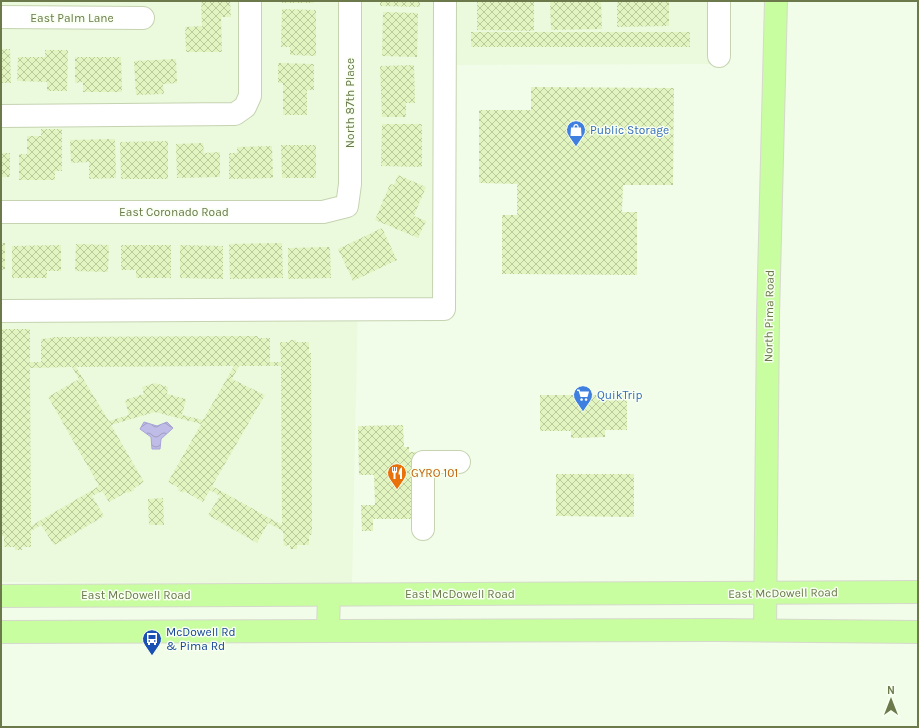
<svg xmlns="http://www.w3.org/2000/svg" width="919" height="728" viewBox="0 0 919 728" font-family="Karla,sans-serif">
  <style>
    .residential { fill: #ebfadd }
    .water { fill: url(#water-waves); stroke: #a7a2db }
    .building { fill: url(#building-cross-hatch); fill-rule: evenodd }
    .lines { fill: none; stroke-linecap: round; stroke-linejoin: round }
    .minor-casing { stroke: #c5d3b0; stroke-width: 24 }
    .major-casing { stroke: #d6d9cd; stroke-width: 24 }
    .minor { stroke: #fff; stroke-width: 22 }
    .major { stroke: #c8fda0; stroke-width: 22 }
    .labels { text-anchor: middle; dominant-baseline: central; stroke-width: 3; stroke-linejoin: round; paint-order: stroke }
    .street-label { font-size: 12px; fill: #6b794b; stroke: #f7fff0 }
    .shop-label { font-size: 12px; fill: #366cbe; stroke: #f7fff0; text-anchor: start }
    .food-label { font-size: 12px; fill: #c56008; stroke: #f7fff0; text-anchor: start }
    .transit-label { font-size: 12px; fill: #164399; stroke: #f7fff0; text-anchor: start }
  </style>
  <defs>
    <pattern id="water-waves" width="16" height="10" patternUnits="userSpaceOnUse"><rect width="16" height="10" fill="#c0bce8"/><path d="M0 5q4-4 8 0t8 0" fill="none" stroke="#a09ebe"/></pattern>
    <pattern id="building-cross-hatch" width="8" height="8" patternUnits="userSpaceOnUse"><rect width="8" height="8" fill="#e2f4bf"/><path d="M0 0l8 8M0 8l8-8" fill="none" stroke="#bbca9d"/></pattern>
  </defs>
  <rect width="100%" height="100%" fill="#f2fde9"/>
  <path class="residential" d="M1,1H730V64L454,65L453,305L358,303L352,584L1,582Z"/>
  <path class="water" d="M144,422L157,426L167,422L173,428L161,439L160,449H152L151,437L140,429Z"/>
  <g class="building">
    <path d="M201,1H230L231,17H221L222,52H186L185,27L202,26Z"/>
    <rect x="282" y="1" width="32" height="2"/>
    <path d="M380,1H420V7L380,6Z"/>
    <path d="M477,1H534V31L477,30Z"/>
    <path d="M550,1H601L602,29L551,30Z"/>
    <path d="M617,1H669V26L617,27Z"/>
    <path d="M282,9L316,10V56L290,55V47H281Z"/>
    <path d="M383,12L418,13L417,57L382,56Z"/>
    <rect x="471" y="32" width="219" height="15"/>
    <path d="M1,49H10L11,83H1Z"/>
    <path d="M45,50H68L67,91H47V82L17,81L18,57H45Z"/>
    <path d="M75,57H121L122,92H83V82L75,83Z"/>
    <path d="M176,59L177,83L163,84L164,94L136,95L134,61Z"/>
    <path d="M278,63L314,64V90H307V115H283V83H278Z"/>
    <path d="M414,65L415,103H406V117H382L380,66Z"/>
    <path d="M531,87L674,88L673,185H623L622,212H637V275L502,274V215H517V184L479,183V110H531Z"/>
    <path d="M382,124H422V167L381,166Z"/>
    <path d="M41,129H62V171H55V180H19V154H27V136H41Z"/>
    <path d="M115,139L116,178L89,179V162L71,163L70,140Z"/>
    <path d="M168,141V179H121L120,142Z"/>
    <path d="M203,143L204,153L220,152V177L177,178L176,144Z"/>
    <path d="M281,145H316V178H282Z"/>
    <path d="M272,146L273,178L229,179V153H237V147Z"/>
    <rect x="1" y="153" width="9" height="24"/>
    <path d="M398,175L426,187L414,216L426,221L418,238L375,220L390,184L394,185Z"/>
    <path d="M382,228L397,260L353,281L338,249Z"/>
    <path d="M1,243H5V269L1,270Z"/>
    <path d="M282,243L283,278L230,279L229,244Z"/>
    <path d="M76,244L109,245L108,272L75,271Z"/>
    <path d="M61,245V271H47V278H12V246Z"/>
    <path d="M121,245H171V278H136V270H121Z"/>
    <path d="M180,245L223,246V279L180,278Z"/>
    <path d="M330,247L331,278L288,279V248Z"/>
    <path d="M2,329H30V362H41V339L52,338V337L258,336V338H270V362H281L280,342H290V340H296V342H309V353H311L312,535H309V545H297V549H290V545L284,546L283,531L268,523L257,543L208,515L220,496L210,490L203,502L184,491L183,493L178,490L179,488L168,482L201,424L155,412L111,425L144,482L133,489L134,490L128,493L127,492L109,502L102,491L92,496L104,516L62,541L54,545L41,525L31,531V547H22V550H15V547H4V536H2ZM234,366L203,420L182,415L186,399L167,394L168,387L155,383L142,387L144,394L125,400L129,415L109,421L76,367ZM239,366H281L282,525L212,486L265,395L232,379ZM72,367L79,379L48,397L99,486L31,526L30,368Z"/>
    <path d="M540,395H627V430H605V437L571,438V431H540Z"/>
    <path d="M403,425L404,447H409V452H419L420,519H373V531H362L361,505H375L374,475H359L358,426Z"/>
    <path d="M556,474H634V517L556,516Z"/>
    <path d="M163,498L164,525H149L148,499Z"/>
  </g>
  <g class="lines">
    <defs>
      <g id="minor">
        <path d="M719,1V56"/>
        <path d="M1,17L143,18"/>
        <path d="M1,116L235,114L245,107L250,96V1"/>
        <path d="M1,212H323L347,206L350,184V1"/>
        <path d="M1,311L444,309L445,1"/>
        <path d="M423,529V462H459"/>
      </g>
      <g id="major">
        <path d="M1,596L918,592"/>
        <path d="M765,630L768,316L776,1"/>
        <path d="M328,631L329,595"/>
        <path d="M1,632L717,630L918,632"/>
      </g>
    </defs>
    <use href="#minor" class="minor-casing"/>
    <use href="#major" class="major-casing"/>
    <use href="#minor" class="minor"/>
    <use href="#major" class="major"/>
  </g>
  <defs>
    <symbol id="shop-pin" viewBox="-11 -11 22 30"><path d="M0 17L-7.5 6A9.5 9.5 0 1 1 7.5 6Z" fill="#3f7fe0" stroke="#f7fff0"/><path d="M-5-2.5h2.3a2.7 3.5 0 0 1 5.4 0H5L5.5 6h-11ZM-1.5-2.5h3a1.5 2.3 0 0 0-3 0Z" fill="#fff"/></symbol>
    <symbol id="supermarket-pin" viewBox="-11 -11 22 30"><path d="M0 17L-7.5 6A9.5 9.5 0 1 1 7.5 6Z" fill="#3f7fe0" stroke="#f7fff0"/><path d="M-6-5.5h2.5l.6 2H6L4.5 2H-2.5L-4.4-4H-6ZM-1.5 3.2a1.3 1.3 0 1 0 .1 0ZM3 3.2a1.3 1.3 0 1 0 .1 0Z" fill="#fff"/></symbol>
    <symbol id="restaurant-pin" viewBox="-11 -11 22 30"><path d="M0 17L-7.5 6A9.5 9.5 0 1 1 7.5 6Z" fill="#e8710a" stroke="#f7fff0"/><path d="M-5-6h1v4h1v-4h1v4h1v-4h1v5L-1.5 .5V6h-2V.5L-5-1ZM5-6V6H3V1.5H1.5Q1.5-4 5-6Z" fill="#fff"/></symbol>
    <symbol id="bus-pin" viewBox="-11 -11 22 30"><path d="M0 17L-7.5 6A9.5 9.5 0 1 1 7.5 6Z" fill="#1a4fb4" stroke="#f7fff0"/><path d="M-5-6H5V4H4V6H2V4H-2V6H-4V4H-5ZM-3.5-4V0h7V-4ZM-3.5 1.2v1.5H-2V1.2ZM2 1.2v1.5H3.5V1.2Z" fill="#fff"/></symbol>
  </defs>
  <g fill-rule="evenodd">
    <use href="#shop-pin" x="565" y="119" width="22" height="30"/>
    <use href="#supermarket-pin" x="572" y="384" width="22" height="30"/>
    <use href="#restaurant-pin" x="386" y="462" width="22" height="30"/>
    <use href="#bus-pin" x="141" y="628" width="22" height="30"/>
  </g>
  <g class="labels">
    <g class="street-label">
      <text x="72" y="18">East Palm Lane</text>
      <text transform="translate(350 103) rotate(-90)">North 87th Place</text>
      <text x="174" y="212">East Coronado Road</text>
      <text transform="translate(769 316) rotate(-89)">North Pima Road</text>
      <text transform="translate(783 593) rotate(-1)">East McDowell Road</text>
      <text x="460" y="594">East McDowell Road</text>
      <text x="136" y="595">East McDowell Road</text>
    </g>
    <g class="shop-label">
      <text x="590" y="130">Public Storage</text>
      <text x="597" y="395">QuikTrip</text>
    </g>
    <g class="food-label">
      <text x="411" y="473">GYRO 101</text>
    </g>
    <g class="transit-label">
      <text x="166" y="632">McDowell Rd<tspan x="166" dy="14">&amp; Pima Rd</tspan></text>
    </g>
  </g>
  <rect width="919" height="728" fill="none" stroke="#6b794b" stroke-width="4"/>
  <g transform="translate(891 700)" stroke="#f7fff0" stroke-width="3" paint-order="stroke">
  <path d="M0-3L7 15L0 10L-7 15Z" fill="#6b794b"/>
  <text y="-6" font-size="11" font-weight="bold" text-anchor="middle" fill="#6b794b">N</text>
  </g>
</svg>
